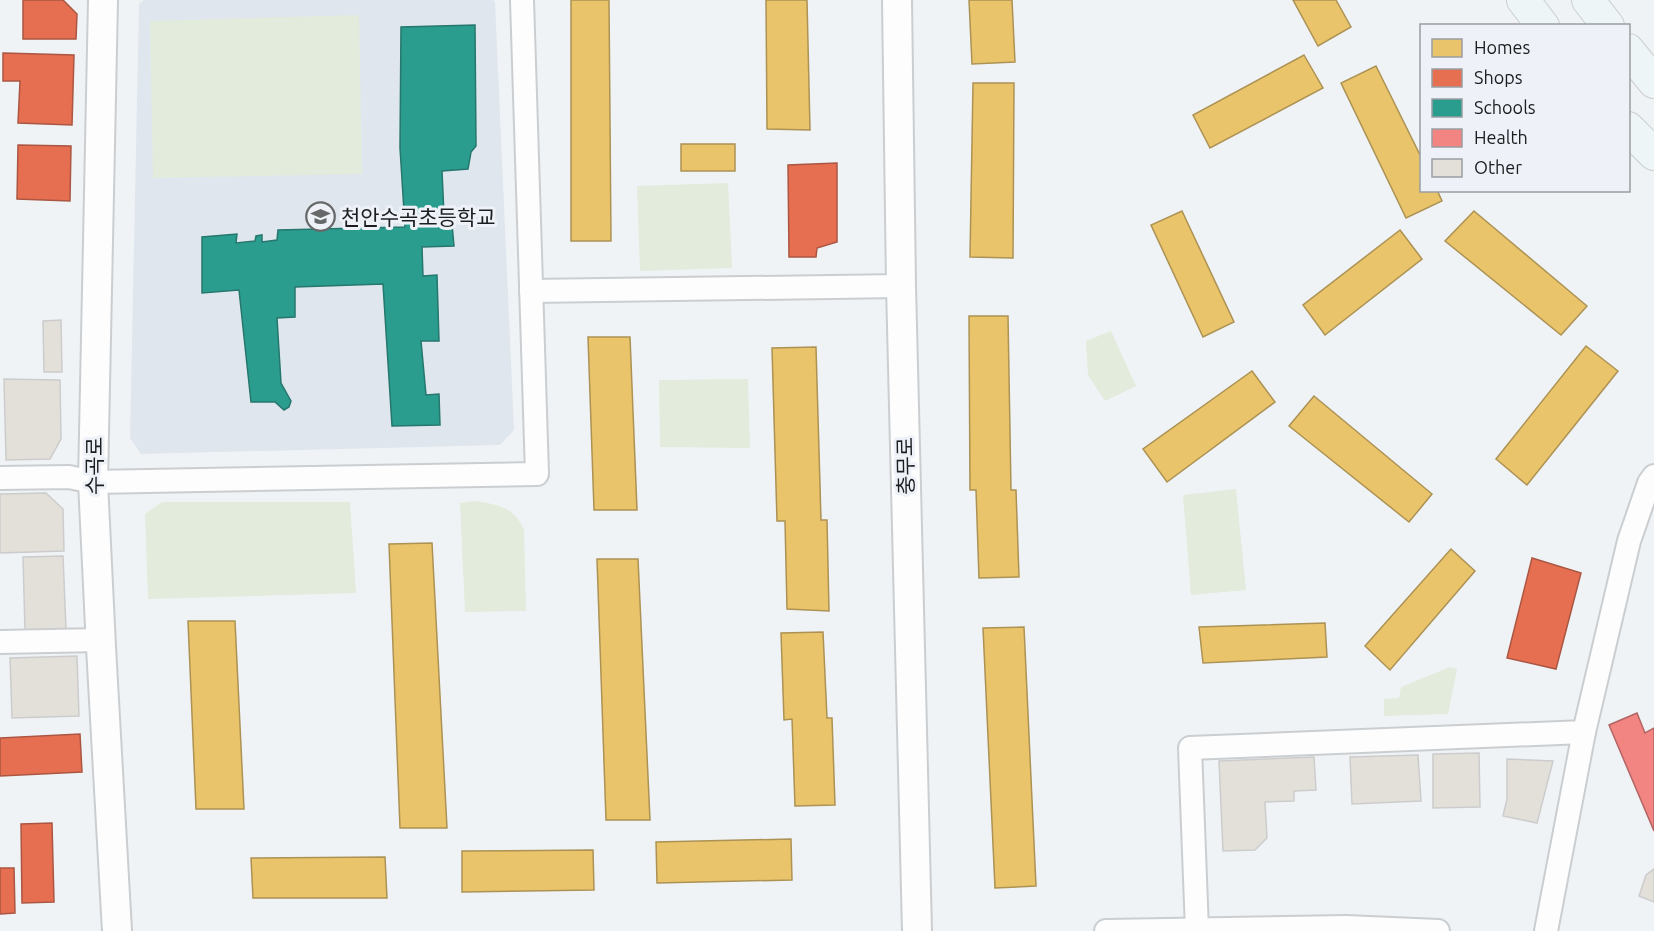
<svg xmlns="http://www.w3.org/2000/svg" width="1654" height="931" viewBox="0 0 1654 931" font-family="Ubuntu,'Noto Sans KR',sans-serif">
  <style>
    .built { fill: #dfe6ed }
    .green { fill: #e2ebdc }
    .homes { fill: #e9c46a; stroke: #ac9254; stroke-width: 1.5 }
    .shops { fill: #e76f51; stroke: #aa5642; stroke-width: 1.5 }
    .schools { fill: #2a9d8f; stroke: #26776d; stroke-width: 1.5 }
    .health { fill: #f28482; stroke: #b26564; stroke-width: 1.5 }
    .building { fill: #e3e0da; stroke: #ccc; stroke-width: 1.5 }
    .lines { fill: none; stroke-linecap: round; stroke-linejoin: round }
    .minor-casing { stroke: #cbced0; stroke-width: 26 }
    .tertiary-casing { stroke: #cbced0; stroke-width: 32 }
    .secondary-casing { stroke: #cbced0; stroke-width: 34 }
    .minor { stroke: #fdfdfe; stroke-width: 22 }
    .tertiary { stroke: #fdfdfe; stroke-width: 28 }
    .secondary { stroke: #edf5f6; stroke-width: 32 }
    .labels { text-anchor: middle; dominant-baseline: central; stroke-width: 6; stroke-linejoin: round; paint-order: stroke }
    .poi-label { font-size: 21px; fill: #1c1d1f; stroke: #eef2f8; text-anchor: start }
    .street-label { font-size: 21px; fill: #1c1d1f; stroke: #eef2f8 }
  </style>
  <rect width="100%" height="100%" fill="#f0f3f6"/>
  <path class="built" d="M144,0H493L495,2L514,430L500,445L141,454L130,438L139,4Z"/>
  <g class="green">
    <path d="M359,15L362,174L153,178L150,21Z"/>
    <path d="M728,183L732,268L640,271L637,186Z"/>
    <path d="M1111,331L1136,386L1105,401L1088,375L1086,341Z"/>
    <path d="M748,379L750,448L660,447L659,380Z"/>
    <path d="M1236,489L1246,590L1191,595L1183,495Z"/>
    <path d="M476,501C499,505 514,507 524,530L526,611L465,612L460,503Z"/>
    <path d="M162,502H350L356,593L148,599L145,514Z"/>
    <path d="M1450,667L1457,669L1448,714L1384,716V699L1399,698L1401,687Z"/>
  </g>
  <g class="homes">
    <path d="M571,0H609L611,241H571Z"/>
    <path d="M766,0H807L810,130L767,129Z"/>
    <path d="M969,0H1012L1015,62L972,64Z"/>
    <path d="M1293,0H1336L1351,27L1318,46Z"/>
    <path d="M1304,55L1323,88L1210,148L1193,115Z"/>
    <path d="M1376,66L1422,159V190H1437L1442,201L1406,218L1341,83Z"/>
    <path d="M973,83H1014L1013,258L970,257Z"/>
    <rect x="681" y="144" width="54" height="27"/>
    <path d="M1182,211L1234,322L1203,337L1151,225Z"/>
    <path d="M1474,211L1587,306L1561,335L1445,241Z"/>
    <path d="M1400,230L1422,259L1325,335L1303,305Z"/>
    <path d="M969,316H1008L1011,490H1016L1019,577L979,578L976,490H970Z"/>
    <path d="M588,337H630L637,510H594Z"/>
    <path d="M1586,346L1618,371L1527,485L1496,459Z"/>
    <path d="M816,347L821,520H827L829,611L787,609L785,521H777L772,348Z"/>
    <path d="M1252,371L1275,402L1167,482L1143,449Z"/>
    <path d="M1314,396L1432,494L1409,522L1289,426Z"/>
    <path d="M432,543L447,828H400L389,544Z"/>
    <path d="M1451,549L1475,571L1390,670L1365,646Z"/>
    <path d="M597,559H638L650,820H606Z"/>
    <path d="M188,621H235L244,809H196Z"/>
    <path d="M1325,623L1327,657L1203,663L1199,627Z"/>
    <path d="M1024,627L1036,886L995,888L983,628Z"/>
    <path d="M823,632L827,718H832L835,805L795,806L792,719L784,720L781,633Z"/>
    <path d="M791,839L792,880L657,883L656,842Z"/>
    <path d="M593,850L594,890L462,892V851Z"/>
    <path d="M385,857L387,898H253L251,858Z"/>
  </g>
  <g class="shops">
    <path d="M23,0H63L77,14L76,39H23Z"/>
    <path d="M3,53L74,55L72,125L18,123L20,81H3Z"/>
    <path d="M18,145L71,146L70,201L17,199Z"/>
    <path d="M837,163V242L817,248L816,257H789L788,165Z"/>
    <path d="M1532,558L1581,573L1556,669L1507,658Z"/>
    <path d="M80,734L82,772L0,776V738Z"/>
    <path d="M52,823L54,902L22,903L21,824Z"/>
    <path d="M0,868H14L15,913L0,914Z"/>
  </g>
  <path class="schools" d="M475,25L476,146L471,152L468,169L442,171L444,215L451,213L454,246L422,247L423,276L437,275L439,341H421L426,395L439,394L440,425L392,426L383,284L295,287V317L277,318L281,383L291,401L289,407L284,410L275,402H251L239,290L202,293V237L237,234L236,243L255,241L256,236L262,235V242L277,240L278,230L405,227L400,148L401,27Z"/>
  <path class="health" d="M1637,713L1645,733L1654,728V831L1609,725Z"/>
  <g class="building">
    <path d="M61,320L62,372H44L43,321Z"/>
    <path d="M4,379L60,380L61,439L50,459L6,460Z"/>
    <path d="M46,493L63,509L64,551L0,553V494Z"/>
    <path d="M63,556L66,629L25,631L23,557Z"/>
    <path d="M77,656L79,716L12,718L10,658Z"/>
    <path d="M1479,753L1480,807L1433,808V754Z"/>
    <path d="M1418,755L1421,801L1352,804L1350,757Z"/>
    <path d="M1314,757L1316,790L1294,791V801L1265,802L1267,838L1255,850L1223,851L1219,761Z"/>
    <path d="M1507,759L1553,761L1537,823L1503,816L1507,799Z"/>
    <path d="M1654,869V902L1639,896L1646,875Z"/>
  </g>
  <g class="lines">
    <defs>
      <g id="minor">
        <path d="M531,291L901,286"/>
        <path d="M0,478L69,477L93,482L537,474L522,0"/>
        <path d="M0,642L100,640"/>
        <path d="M1197,930L1190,748L1584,732L1629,541L1649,483L1654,476"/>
        <path d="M1106,931L1346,927L1438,931"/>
        <path d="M1546,931L1584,732"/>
      </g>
      <g id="tertiary">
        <path d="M103,0L93,482L101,647L117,931"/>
        <path d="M897,0L901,286L917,931"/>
      </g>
      <g id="secondary">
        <path d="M1523,0L1543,26"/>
        <path d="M1588,0L1608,26"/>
        <path d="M1628,50L1654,82"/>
        <path d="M1628,128L1654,154"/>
      </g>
    </defs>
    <use href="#minor" class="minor-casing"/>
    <use href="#tertiary" class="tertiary-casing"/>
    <use href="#secondary" class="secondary-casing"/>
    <use href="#minor" class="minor"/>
    <use href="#tertiary" class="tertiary"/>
    <use href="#secondary" class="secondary"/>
  </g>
  <defs>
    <symbol id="school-ring" viewBox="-11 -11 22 22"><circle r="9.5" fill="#eef2f8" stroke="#66686a" stroke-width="1.5"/><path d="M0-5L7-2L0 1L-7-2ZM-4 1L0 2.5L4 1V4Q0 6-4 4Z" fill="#66686a"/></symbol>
  </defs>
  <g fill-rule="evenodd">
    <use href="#school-ring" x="304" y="200" width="33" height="33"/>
  </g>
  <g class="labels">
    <g class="poi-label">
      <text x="341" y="217">천안수곡초등학교</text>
    </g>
    <g class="street-label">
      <text transform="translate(94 466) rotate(-90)">수곡로</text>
      <text transform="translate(905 466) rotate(-91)">충무로</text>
    </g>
  </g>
  <rect x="1420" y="24" width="210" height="168" fill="#eef2f8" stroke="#9a9da1" stroke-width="1.5"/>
  <rect x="1432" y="39" width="30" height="18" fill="#e9c46a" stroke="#9a9da1" stroke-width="1.5"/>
  <text x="1474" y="54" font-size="18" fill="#1c1d1f">Homes</text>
  <rect x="1432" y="69" width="30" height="18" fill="#e76f51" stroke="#9a9da1" stroke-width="1.5"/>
  <text x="1474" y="84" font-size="18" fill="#1c1d1f">Shops</text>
  <rect x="1432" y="99" width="30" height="18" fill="#2a9d8f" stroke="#9a9da1" stroke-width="1.5"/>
  <text x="1474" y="114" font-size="18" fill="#1c1d1f">Schools</text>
  <rect x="1432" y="129" width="30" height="18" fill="#f28482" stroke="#9a9da1" stroke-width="1.5"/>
  <text x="1474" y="144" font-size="18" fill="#1c1d1f">Health</text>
  <rect x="1432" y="159" width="30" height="18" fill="#e3e0da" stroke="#9a9da1" stroke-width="1.5"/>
  <text x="1474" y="174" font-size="18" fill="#1c1d1f">Other</text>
</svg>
